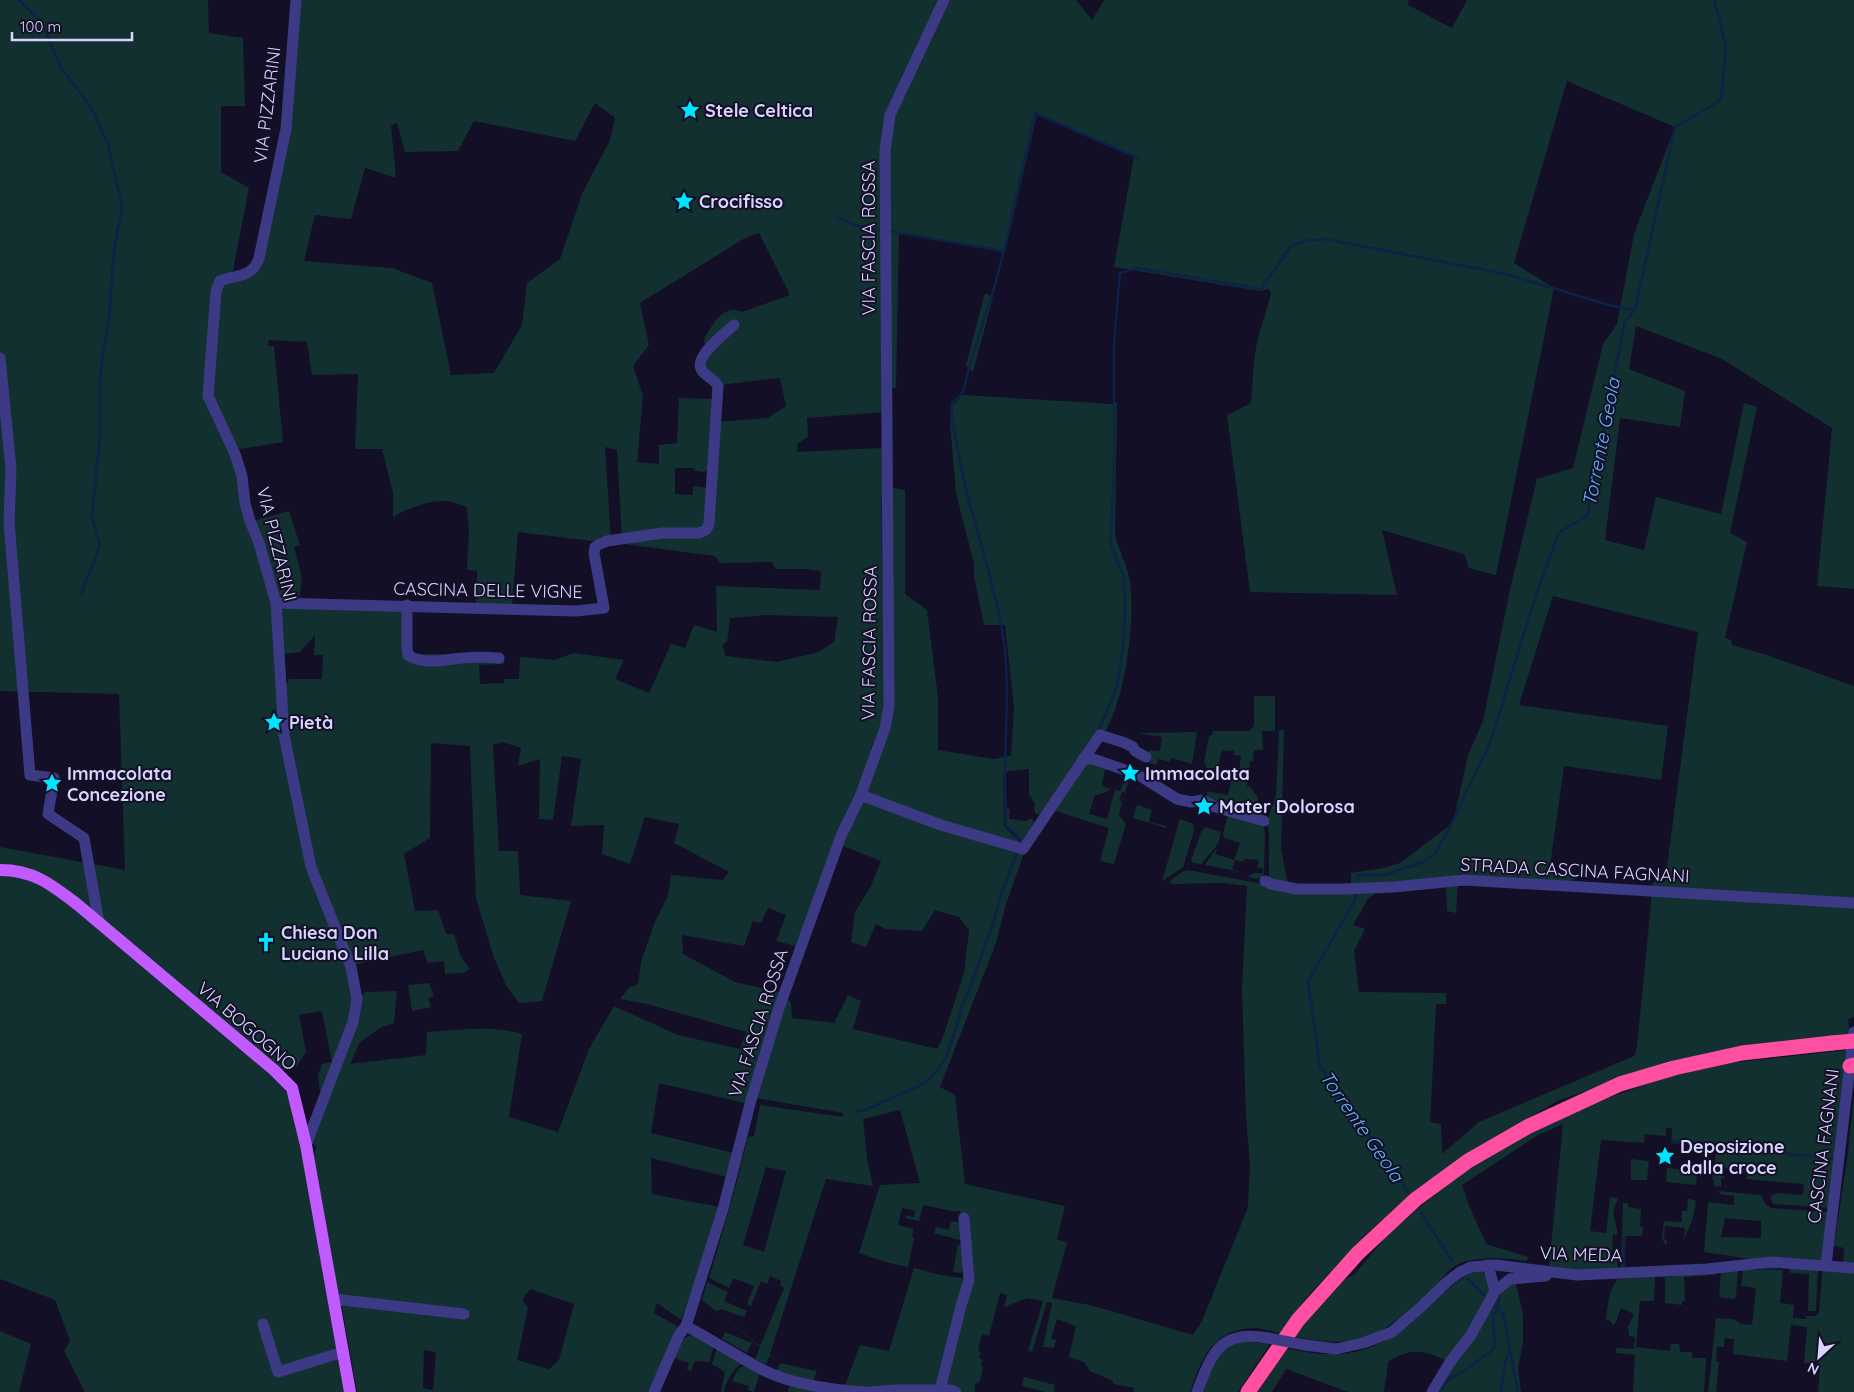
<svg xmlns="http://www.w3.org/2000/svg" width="1854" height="1392" viewBox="0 0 1854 1392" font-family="Quicksand,sans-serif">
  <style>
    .green { fill: #12302f; fill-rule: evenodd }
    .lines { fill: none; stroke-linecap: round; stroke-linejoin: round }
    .stream { stroke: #0c2248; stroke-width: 2.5 }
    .minor { stroke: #3d3a85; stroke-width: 11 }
    .major { stroke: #c25bff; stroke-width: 12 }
    .highway { stroke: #ff4fa3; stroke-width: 15 }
    .minor-bridge { stroke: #3d3a85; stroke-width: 11 }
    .highway-bridge { stroke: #ff4fa3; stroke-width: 15 }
    .labels { text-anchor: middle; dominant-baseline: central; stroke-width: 4; stroke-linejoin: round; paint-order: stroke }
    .street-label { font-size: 18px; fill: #d9d4ff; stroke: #130f26 }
    .poi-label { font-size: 18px; font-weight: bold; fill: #d9d4ff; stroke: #130f26; text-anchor: start }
    .water-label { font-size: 19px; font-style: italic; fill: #62b6ff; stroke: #130f26 }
  </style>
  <rect width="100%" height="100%" fill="#130f26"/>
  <g class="green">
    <path d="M0,0H208L209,33L243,38L245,106H221V172L249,188L233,270L227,276L218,280L207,397L233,452L274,603L283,734L310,868L341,945L354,999L351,1019L321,1099L318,1076L322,1064L332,1062L322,1011L299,1015L306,1052L297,1066L280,1071L83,904L0,866V847L125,870L119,694L0,691Z"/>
    <path d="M298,0H1076L1092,20L1104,0H1409L1408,5L1452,28L1467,0H1854V589L1817,586L1832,428L1722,359L1636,326L1629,369L1685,391L1680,427L1620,418L1605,540L1644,550L1656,497L1721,514L1744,403L1757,407L1730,533L1747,542L1725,638L1731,640L1732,645L1767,655L1854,686V1017L1848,1019L1850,1034L1741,1047L1616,1080L1558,1101L1482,1144L1419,1187L1365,1235L1308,1296L1280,1333C1271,1331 1261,1328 1253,1328C1212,1330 1202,1358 1190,1392H1133L1134,1388L1114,1384L1113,1381L1090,1371L1084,1362L1069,1357L1076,1326L1057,1319L1051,1339L1056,1340L1054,1348L1043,1347L1052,1303L1047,1302L1032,1352L1028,1351L1043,1301L1027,1298L1004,1307L1007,1295L1000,1293L989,1336L982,1334L978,1351L981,1352L979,1359H982L981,1366L983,1367L980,1381L975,1384V1392H963L942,1387L970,1278L960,1211H951L923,1205L919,1221L905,1218L906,1215L914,1217L915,1211L902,1208L898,1225L914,1229L912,1236L914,1238L908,1267L885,1262L859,1253L880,1185L920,1183L900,1110L863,1119L867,1159L873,1186L826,1179L770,1354L780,1363L817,1371L813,1381L833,1392H788L790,1383L777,1371L780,1363L770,1355L766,1365L755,1359L760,1347L702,1300L707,1282L728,1292L724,1301L747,1311L744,1317L720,1309L719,1311H716L760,1346L784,1288L780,1285L781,1281L770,1276L767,1284L761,1281L751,1306L747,1304L754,1286L733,1278L729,1288L709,1278L732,1200L748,1137L754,1136L760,1105L843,1117V1113L756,1098L787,998L791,1003L792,1018L834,1023L848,995L861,1001L853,1029L937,1049L943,1037L964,973L969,930L959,917L935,910L922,931L886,929L876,924L866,947L851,942L855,912L871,886L881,861L843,846L858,809L864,801L1025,851L1006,904L996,943L940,1087L955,1095L965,1184L1065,1206L1057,1239L1067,1243L1052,1298L1090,1305L1193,1335L1202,1321L1248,1207L1250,1164L1246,1116L1242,989L1247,886L1223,883L1173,884L1169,882L1182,872L1188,870L1311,893L1351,888V873L1383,868L1400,863L1453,823L1468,755L1483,721L1511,585L1537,479L1573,468L1603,344L1617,324L1634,234L1675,127L1567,81L1514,263L1554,288L1496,575L1469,568L1464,554L1382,530L1397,595L1250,592L1227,415L1251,403C1253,380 1253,356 1259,334C1263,320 1268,307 1271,293L1268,289L1260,291L1114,267L1134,156L1037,114L1005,252L899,233L896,388H888L884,412L807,418L808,437L798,443L797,452L882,448L886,706L883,728L800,947L776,941L786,915L768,908L761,923L753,921L744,946L682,935L683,954L735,982L783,993L745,1103L659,1083L651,1133L734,1153L727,1177L651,1158L652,1194L720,1207L696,1281L681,1320L657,1303L654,1313L678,1327L651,1392H357L341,1302L338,1297L314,1155L316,1146L312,1143L358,1000L365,992L397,991L394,1023L380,1028L360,1042L350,1064L426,1055L427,1032C459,1030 492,1025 522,1034L509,1117L558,1132L589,1049L614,1006L678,1035L740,1049L746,1032L647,1004L620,999L629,988L638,984L641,962L654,924L668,895L671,875L723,880L729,872L674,843L679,824L645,817L630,864L602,854L604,825L571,826L581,759L562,756L553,820L539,819L540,759L518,766L521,748L503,742L493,745L499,851H518L520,895L571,901L542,1001L519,1003L506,985L494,958L476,898L470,746L431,743L430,838L404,854L415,911L438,910L446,934H454L461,957L470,969L463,973L445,974L444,961L428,963L423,950L353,965L315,874L288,735L284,683H288L289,679H322L323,655H314L315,635L300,652L284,654L280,606L404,608L411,654L503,655L504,664L479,665L480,684L504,683V679H519L520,657L555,660L573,653L624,660L615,679L649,693L671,644L685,648L694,625L717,632L716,586L820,590L821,571L806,569H775L772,562L720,563L715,556L616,543L709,531L717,422L768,418L786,406L780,378L719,385L703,369L706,350L704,339C712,325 723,303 742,312L790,295L759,233L745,238L640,303L649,345L633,366L643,396L637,462L659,464V445L677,443L679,398L716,399L710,469L704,472L695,471L694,468H675V494L693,495V486L709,488L707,521L702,528L622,539L617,450L605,447L611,540L600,542L518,532L512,606L476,605L477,571L467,570L469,531L467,507C460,505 454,502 447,501C429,500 408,508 393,517V493L382,449H355L358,374L312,375L307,342L269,340L268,346H274L283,442L234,450L209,396L222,284L249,276L287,142ZM595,103L615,118L610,140L582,194L560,259L527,283L522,325L494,373L451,375L432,283L392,268L304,261L315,215L351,219L365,168L396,178L391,126L397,123L405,152L458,151L474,121L575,141ZM1553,596L1698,632L1665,882H1653L1637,1047L1634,1056L1479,1122L1442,1154L1441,1124L1430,1122L1436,1004H1446V993L1359,992L1354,951L1365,929L1353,925L1368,899L1376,893L1446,887L1447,911L1456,913L1458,874L1572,882L1576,877L1549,873L1564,766L1661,780L1668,726L1519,705ZM766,615L838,617L834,642L819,652L776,662L726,656L722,645L727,642L730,618ZM766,1167L786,1171L764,1252L743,1245ZM530,1289L574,1304L559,1360L549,1369L517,1360L528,1308L522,1300ZM424,1350L436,1352L433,1390L423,1388Z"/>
    <path d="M985,293L993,297L973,372L966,365Z"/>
    <path d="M963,395L1112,404L1117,402L1115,534C1118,549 1126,562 1129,577C1137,614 1125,702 1104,733C1097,743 1089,751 1082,760C1067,777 1053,795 1040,814H1036L1034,810L1035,805L1029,794V769L1003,772L1004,826L1020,842L1019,844L916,814L863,792L887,730L889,487L905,490V594L927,610L938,697V750L993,759L1011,756L1014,708L1005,625H984L974,576V564L956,493L950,423L951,407Z"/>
    <path d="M289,511L300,545L294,547L302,577L299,600L278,599L253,521Z"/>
    <path d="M1254,696H1275V731H1262L1263,750H1254L1253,761H1250L1247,786L1250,787L1258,798L1260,816L1217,805L1207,796V791L1228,795L1232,778L1225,776L1224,768L1239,771L1241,756L1234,755V751L1222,750L1218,768H1207L1204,762L1209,736L1212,735L1213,731H1250L1254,725Z"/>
    <path d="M1279,730H1284L1281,849L1288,885L1269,881V834L1267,821L1276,796Z"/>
    <path d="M1197,732L1192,764L1171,758L1170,762L1158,759L1156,765L1148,762L1149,750L1160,751L1162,737L1137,733Z"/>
    <path d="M1083,763L1106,766L1102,783L1104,787L1110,789L1109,791L1098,795H1095L1089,814L1107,819L1115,790L1120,791L1125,778L1131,773L1125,793L1122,792L1119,800L1122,801L1119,815L1126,824L1114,864L1100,861L1109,828L1052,810Z"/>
    <path d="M1137,805L1152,810L1149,822L1166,826V828L1133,818Z"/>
    <path d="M1006,808L1010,809L1009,819L1026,821L1032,818L1034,822L1022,840L1006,825Z"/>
    <path d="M1228,814L1263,825L1265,831L1264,872L1262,878L1258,879L1248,877L1254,873H1263V868L1257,867L1259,863L1258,860L1245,859L1242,862L1235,860L1232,869L1241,872L1205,865L1218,846L1215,854L1234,860L1240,843L1224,838L1223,834Z"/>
    <path d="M1180,819L1193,824L1194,831L1183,867L1162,881Z"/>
    <path d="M1205,827L1221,832L1218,844L1201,864L1193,863L1191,860L1201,833Z"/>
    <path d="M0,874H15L46,886L266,1071L284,1088L294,1106L344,1392H85L64,1351L70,1341L55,1300L0,1279Z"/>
    <path d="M429,983L434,996L428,998L431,1007L412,1011L408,985Z"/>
    <path d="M1847,1050L1831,1208L1773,1204L1770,1196L1779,1193L1803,1195L1804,1184L1747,1179V1173L1730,1172L1728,1168L1719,1167L1718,1175L1724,1176V1178L1721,1179V1187L1714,1186V1180H1712L1717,1147L1671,1143L1672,1128H1666V1136L1645,1134L1644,1143L1601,1140L1590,1231L1606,1233L1610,1197L1618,1198C1617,1202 1614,1206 1614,1210C1613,1218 1617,1226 1618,1235L1613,1234L1612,1257L1617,1258L1618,1268L1579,1271L1549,1266L1563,1124L1538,1135L1462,1185L1468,1203L1486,1244L1528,1257L1527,1261C1507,1258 1473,1255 1455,1266C1449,1269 1435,1287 1428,1293C1381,1337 1358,1351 1292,1336L1341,1281L1354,1275L1388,1234L1415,1211L1456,1177L1533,1132L1605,1099L1667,1077L1730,1063Z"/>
    <path d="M1854,1095V1392H1818L1820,1368L1817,1365L1804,1363L1807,1327L1791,1325L1787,1361L1733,1354L1734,1339L1725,1338L1724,1347H1717L1716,1361L1719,1362L1716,1392H1708L1716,1318L1733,1319L1741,1324L1752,1325L1756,1288L1741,1286L1743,1270H1783L1780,1303L1794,1305L1793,1318L1806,1319V1316H1816L1819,1312L1823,1265L1843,1266L1844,1248L1834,1246L1848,1153Z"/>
    <path d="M1631,1159L1649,1161L1647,1180H1631Z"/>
    <path d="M1667,1168L1687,1170V1174L1697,1175L1696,1185L1666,1182Z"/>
    <path d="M1719,1191L1761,1195L1765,1204L1771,1208L1828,1212L1822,1262L1750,1259L1704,1252L1708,1202L1734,1205V1196L1720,1194ZM1725,1218L1761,1221V1238L1721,1237Z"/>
    <path d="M1688,1198L1696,1201L1693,1218L1684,1240L1685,1228L1665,1226L1664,1239L1667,1240V1244H1665L1662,1239L1664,1221L1682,1222V1211H1687Z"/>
    <path d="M1623,1203H1628V1207L1641,1209L1640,1226L1643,1227L1642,1236H1626L1624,1267H1621Z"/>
    <path d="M951,1221L959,1222L963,1241L934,1233L936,1227L949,1230Z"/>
    <path d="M958,1244L964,1247L966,1270L961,1271L962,1273L953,1272Z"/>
    <path d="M1790,1266L1818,1268L1816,1311H1808L1809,1274L1790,1273Z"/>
    <path d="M914,1268L940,1275L969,1279L940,1387L844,1388L860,1345L889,1351Z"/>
    <path d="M1738,1270L1736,1297L1733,1299L1719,1297L1721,1271Z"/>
    <path d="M1474,1271H1483L1492,1292L1508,1283L1516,1284L1523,1314V1343L1518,1368L1521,1392H1429L1447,1361C1424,1350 1411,1347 1388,1362L1384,1392H1348L1286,1369L1272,1392H1258L1285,1348C1347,1362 1379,1353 1426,1310C1441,1296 1455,1281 1474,1271Z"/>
    <path d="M1713,1272L1714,1275L1684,1277L1685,1301H1682V1305L1665,1303V1276Z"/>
    <path d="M1655,1276L1654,1301H1640L1636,1347L1670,1351L1671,1344H1679L1680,1352H1692V1358H1706L1704,1392H1633L1635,1355L1616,1353V1348L1634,1349L1635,1337L1629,1336V1329H1627L1634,1314L1621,1308L1615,1324L1612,1325L1611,1321L1606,1320C1608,1305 1608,1290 1618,1279Z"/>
    <path d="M0,1331L31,1344L19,1392H0Z"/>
    <path d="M725,1332L752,1343L747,1353L722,1339Z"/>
    <path d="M690,1335L714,1346L709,1362L695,1361L691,1371L687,1370L689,1363L673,1358L682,1340Z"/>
    <path d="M1244,1341L1270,1344L1238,1392H1200L1223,1348Z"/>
    <path d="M717,1347L740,1361L741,1364C733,1370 726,1382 724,1390L725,1392H721L725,1372L712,1364Z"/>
    <path d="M745,1365L760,1373L754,1392L748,1390L749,1386L732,1381L738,1369Z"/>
    <path d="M1024,1377L1055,1385L1054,1392H1045L1022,1386Z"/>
  </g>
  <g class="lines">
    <g class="stream">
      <path d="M19,0L41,21L62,69L91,107L108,144L122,207L114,250L109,319L103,350L100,383V436L92,517L100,546L81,594"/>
      <path d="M835,217L856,225L881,231"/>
      <path d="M889,231L1004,251"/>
      <path d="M1008,233L1035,113L1138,158"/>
      <path d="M1007,238L995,285L969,368L964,389L960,396L952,403C950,416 954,427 956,440C966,504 990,565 1002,628C1010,674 1006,721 1005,768C1004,787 1006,806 1006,825L1022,841L1023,840"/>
      <path d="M882,499V556"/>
      <path d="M1098,731L1117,687L1123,646L1125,611L1124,577L1111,545V534L1114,469V343L1120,273L1136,268L1261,289L1291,246L1304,241L1325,239L1506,274L1609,305L1635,310"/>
      <path d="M872,748L874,742"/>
      <path d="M1358,881V875H1385L1426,861L1436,852L1450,827L1491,740L1535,598L1559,532L1587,516L1625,321L1635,310L1675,127L1721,100L1726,46L1714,0"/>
      <path d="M1357,893L1354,902L1308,981L1320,1067L1392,1167L1408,1192"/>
      <path d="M1853,1088L1854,1079"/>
      <path d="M858,1111L865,1110L921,1085L928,1081L944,1062L957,1025L962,1007L968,993L994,921L1001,894L1018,851"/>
      <path d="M1672,1141L1835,1159"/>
      <path d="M1421,1213L1452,1261"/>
      <path d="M1624,1269V1237"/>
      <path d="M1761,1269L1778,1268"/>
      <path d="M1664,1277L1672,1276"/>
      <path d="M1468,1279L1487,1298"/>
      <path d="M1493,1304L1503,1314L1518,1392"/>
      <path d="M1439,1392L1448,1379L1461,1373L1491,1351L1495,1346L1493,1314L1498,1309L1499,1294"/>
      <path d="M1501,1392C1504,1378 1502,1365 1509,1353"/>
    </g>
    <g class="minor">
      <path d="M296,0L286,129L259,258C252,278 238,274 220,281L216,291L208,396L235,454L242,476L245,503L250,521L259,543L276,603L284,735L311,867L351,967L357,999L353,1022L306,1145"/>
      <path d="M0,358L11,469L9,522L30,775L54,778L48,814L84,838L99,923"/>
      <path d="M276,603L576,611L604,608L594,553L595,547L598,545L607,541L662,533H699L706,530L709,524L718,386C714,378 704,376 701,369C695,356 725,333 734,325"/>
      <path d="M407,605V648L408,655C424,666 445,659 463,658C475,657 486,657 499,658"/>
      <path d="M1083,759H1093L1131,772"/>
      <path d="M1142,777L1177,799L1191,802L1203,800L1215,807L1264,821"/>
      <path d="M860,797H866L941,825L1023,849L1100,735L1125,743L1133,747L1135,751L1146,757"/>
      <path d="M1265,881L1271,884L1297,889H1343L1394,887L1464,880L1854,903"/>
      <path d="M1826,1265L1854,1032"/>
      <path d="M1495,1291L1510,1279L1546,1276"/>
      <path d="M333,1299L464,1314"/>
      <path d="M263,1324L278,1372L343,1352"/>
      <path d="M686,1326C712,1340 737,1356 763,1370C791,1384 834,1390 865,1392"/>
      <path d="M1305,1345L1336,1349L1363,1343L1392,1332L1421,1307L1447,1282L1460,1272L1471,1267L1496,1265L1577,1275L1707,1269L1772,1262L1854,1268"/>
      <path d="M940,1390L961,1306L969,1280L964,1218"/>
      <path d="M654,1392L679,1335L686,1326L723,1209L751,1100L779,1008L841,836L860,797L885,728L889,706L885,151L890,115L944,0"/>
      <path d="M869,1392L895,1390H951L956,1392"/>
      <path d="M1197,1392C1212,1353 1220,1329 1268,1338"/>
      <path d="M1432,1392L1450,1362L1471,1335L1495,1291L1488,1265"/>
    </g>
    <path class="major" d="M0,870C34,870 52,885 78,905L274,1070L292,1088L306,1145L350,1392"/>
    <g class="highway">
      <path d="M1850,1066L1854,1065"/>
      <path d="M1248,1392L1298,1320L1358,1253L1416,1199L1468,1161L1527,1127L1620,1084L1674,1068L1742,1053L1832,1043"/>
    </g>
    <path class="minor-bridge" d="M1268,1338L1305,1345"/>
    <path class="highway-bridge" d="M1832,1043L1854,1041"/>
  </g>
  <defs>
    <symbol id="sight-bare" viewBox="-9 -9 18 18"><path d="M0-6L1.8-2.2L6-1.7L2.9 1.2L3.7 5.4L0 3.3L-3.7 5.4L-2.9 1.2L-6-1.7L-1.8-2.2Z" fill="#00e5ff" stroke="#130f26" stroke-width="2.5" paint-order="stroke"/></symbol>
    <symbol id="church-bare" viewBox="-9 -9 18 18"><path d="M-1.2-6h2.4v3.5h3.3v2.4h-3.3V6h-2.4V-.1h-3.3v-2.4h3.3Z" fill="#00e5ff" stroke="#130f26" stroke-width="2.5" paint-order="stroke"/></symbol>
  </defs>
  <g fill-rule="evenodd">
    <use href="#sight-bare" x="676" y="96" width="28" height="28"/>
    <use href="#sight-bare" x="670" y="187" width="28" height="28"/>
    <use href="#sight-bare" x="260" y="708" width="28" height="28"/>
    <use href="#sight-bare" x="1116" y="759" width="28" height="28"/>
    <use href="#sight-bare" x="38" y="769" width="28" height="28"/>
    <use href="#sight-bare" x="1190" y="792" width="28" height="28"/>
    <use href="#church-bare" x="252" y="928" width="28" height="28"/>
    <use href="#sight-bare" x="1651" y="1142" width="28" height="28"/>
  </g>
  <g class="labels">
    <g class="street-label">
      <text transform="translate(267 105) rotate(-83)">VIA PIZZARINI</text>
      <text transform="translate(868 238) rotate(-90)">VIA FASCIA ROSSA</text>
      <text transform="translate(277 544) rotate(76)">VIA PIZZARINI</text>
      <text transform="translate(488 590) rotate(1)">CASCINA DELLE VIGNE</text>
      <text transform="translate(869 643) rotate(-89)">VIA FASCIA ROSSA</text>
      <text transform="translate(1575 870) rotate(3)">STRADA CASCINA FAGNANI</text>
      <text transform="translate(758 1023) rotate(-72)">VIA FASCIA ROSSA</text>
      <text transform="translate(247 1026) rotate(41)">VIA BOGOGNO</text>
      <text transform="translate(1823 1146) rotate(-83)">CASCINA FAGNANI</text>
      <text transform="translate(1581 1254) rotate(2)">VIA MEDA</text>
    </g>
    <g class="poi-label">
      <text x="705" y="110">Stele Celtica</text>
      <text x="699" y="201">Crocifisso</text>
      <text x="289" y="722">Pietà</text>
      <text x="67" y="773">Immacolata<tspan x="67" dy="21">Concezione</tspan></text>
      <text x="1145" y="773">Immacolata</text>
      <text x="1219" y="806">Mater Dolorosa</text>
      <text x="281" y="932">Chiesa Don<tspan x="281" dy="21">Luciano Lilla</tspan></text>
      <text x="1680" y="1146">Deposizione<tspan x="1680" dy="21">dalla croce</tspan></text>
    </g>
    <g class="water-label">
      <text transform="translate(1601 442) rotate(-79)">Torrente Geola</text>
      <text transform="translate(1362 1126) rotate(55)">Torrente Geola</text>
    </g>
  </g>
  <g transform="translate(1819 1357) rotate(206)" stroke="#130f26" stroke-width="4" paint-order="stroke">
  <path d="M0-4L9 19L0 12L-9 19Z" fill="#d9d4ff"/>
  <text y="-8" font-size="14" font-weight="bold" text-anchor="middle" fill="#d9d4ff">N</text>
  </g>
  <path d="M12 32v8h120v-8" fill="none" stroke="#d9d4ff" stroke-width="2.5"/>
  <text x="20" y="32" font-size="15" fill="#d9d4ff" stroke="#130f26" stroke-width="4" paint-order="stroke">100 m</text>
</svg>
